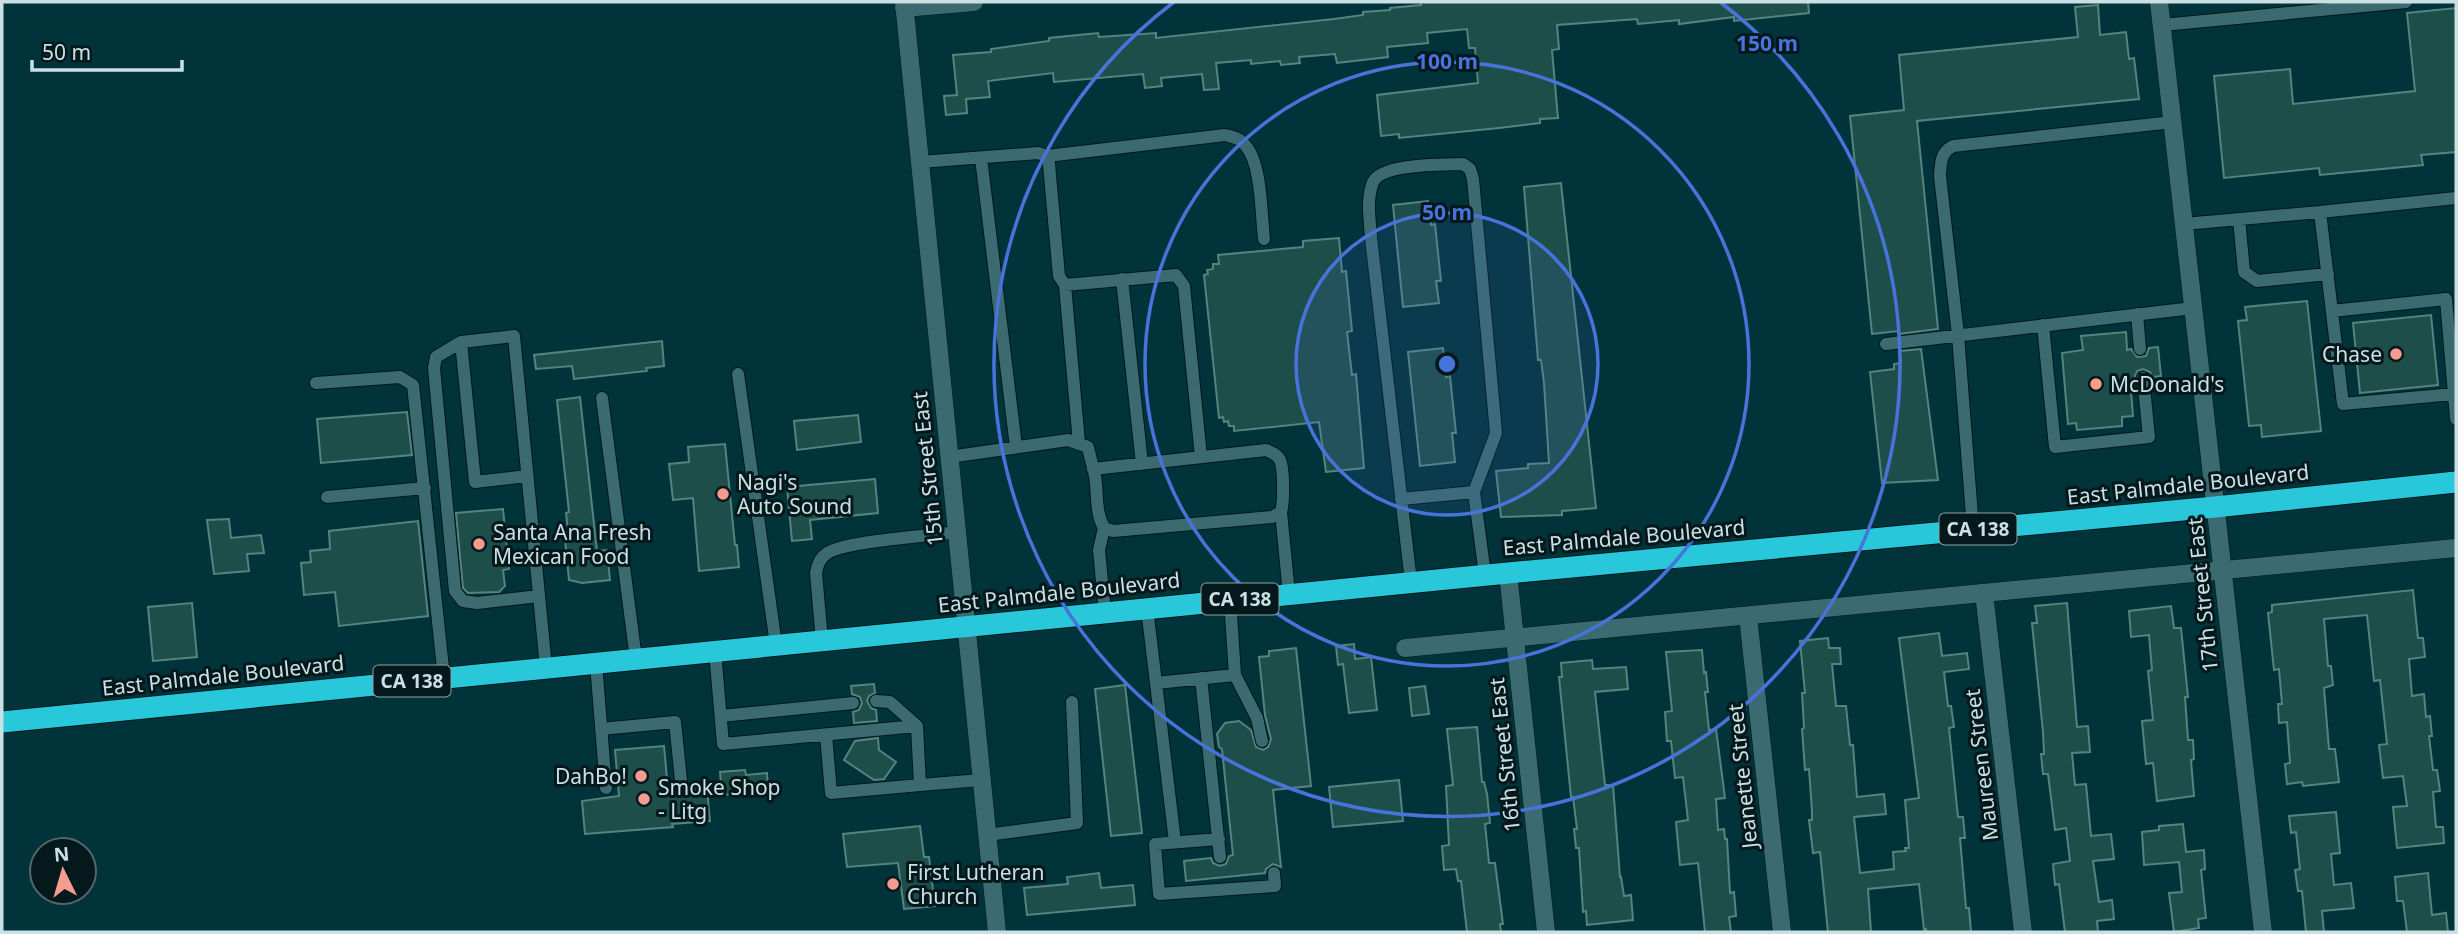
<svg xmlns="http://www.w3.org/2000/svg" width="2458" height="934" viewBox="0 0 2458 934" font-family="'Noto Sans',sans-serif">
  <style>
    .building { fill: #1e4e4a; stroke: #55847f; stroke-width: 2 }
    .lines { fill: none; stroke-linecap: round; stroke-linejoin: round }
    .lane-casing { stroke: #02191c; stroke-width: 14 }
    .street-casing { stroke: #02191c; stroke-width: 19 }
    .highway-casing { stroke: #02191c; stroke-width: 23 }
    .lane { stroke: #3c6a71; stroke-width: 12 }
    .street { stroke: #3c6a71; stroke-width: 18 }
    .highway { stroke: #29c7da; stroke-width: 21 }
    .ring { fill: none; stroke: #4873db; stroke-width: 3.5 }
    .poi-dot { fill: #f59c91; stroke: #05181b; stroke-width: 2.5 }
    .labels { text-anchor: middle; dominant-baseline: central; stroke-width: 6; stroke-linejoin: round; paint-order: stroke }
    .shield { fill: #05181b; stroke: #8ea5a8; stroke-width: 2 }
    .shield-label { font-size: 19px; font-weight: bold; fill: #c9e1e5 }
    .poi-label { font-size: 21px; fill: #c9e1e5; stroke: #05181b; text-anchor: start }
    .street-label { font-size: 21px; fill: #c9e1e5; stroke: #05181b }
    .centre { fill: #4873db; stroke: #05181b; stroke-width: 3.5 }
    .ring-label { font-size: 21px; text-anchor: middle; font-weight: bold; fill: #4873db; stroke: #05181b; stroke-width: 6; stroke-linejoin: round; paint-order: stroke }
  </style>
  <rect width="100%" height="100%" fill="#00333a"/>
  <path class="building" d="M1421,2H1808L1809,13L1734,21V17L1679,24V20L1638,24L1637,19L1557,25L1559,49L1552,50L1558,118L1540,119V123L1499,128L1399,138V134L1381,136L1377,95L1478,83L1475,48H1469L1467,29L1427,33L1428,43L1387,47L1388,57L1337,63L1335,54L1299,57L1300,63L1281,65L1280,61L1251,64V60L1216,63L1219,89L1204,90L1202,74L1161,78L1162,86L1145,88L1143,74L1054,82L1053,73L988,81L990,97L966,99L967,113L946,115L944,96L957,95L953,55L991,52V49L1049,41V38L1098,33L1099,37L1156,33V38L1334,19L1363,15V12L1390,10V8L1421,5Z
    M2098,5L2100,35L2126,32L2129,59L2134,58L2139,99L1917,121L1938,329L1898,334V331L1872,334L1850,116L1904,110L1899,55L2078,37L2075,7Z
    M2456,8V152L2421,155L2423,165L2320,175L2319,168L2224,178L2214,76L2290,69L2293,104L2415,91L2407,13Z
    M1561,183L1596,508L1562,511V515L1501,517L1496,471L1528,468V464L1549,463L1544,383L1541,360H1538L1524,187Z
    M1428,201L1431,225L1435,224L1441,281H1436L1439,303L1403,307L1393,205Z
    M1339,238L1342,272L1346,271L1352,331L1347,332L1352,375L1356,374L1364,468L1326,472L1319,422L1234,431V426H1229L1228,421L1224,422L1223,417L1219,418L1204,275L1208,274L1207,270L1213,269V264H1219L1218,255L1303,247V241Z
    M2307,301L2321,431L2262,437L2261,425L2249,426L2238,321L2247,320L2245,307Z
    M2431,315L2438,385L2360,393L2353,323Z
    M2126,332L2127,350L2131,349L2137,357L2146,356L2149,348L2158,347L2161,376L2152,377L2150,372L2143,369L2137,371L2134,379H2130L2133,416L2122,417V426L2077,430L2076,423L2068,424L2062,353L2083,350L2081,336Z
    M662,341L664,366L646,368L647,371L574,379L572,366L536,369L534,355Z
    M1443,348L1446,377L1450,376L1456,433H1452L1455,462L1420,466L1408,352Z
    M1921,349L1938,480L1882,483L1870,372L1894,369V364L1901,363L1900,351Z
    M580,397L597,551L607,550L610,580L582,583L569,580L565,539H569L566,513L569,512L557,400Z
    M407,412L412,455L321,463L317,419Z
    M858,415L861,442L797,450L794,421Z
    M725,444L735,545H737L739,567L699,571L693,498L673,500L669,464L689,462L688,447Z
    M875,479L878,513L810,520L812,539L792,541L787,487Z
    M503,509L509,569L503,570L505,586L499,592L468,593L463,588L456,513Z
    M229,519L231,538L261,535L264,553L247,554L249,571L214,574L207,520Z
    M418,521L428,616L339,626L335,592L304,595L301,563L311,562L310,551L330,549L329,531Z
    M2413,590L2418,638H2423L2425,657L2409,659L2412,696L2424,694L2426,717L2430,716L2432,736H2429L2433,770H2437L2440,791L2433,792L2436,827H2443L2444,843L2397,848L2393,807L2407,806L2403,776L2383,778L2379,745L2387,744L2380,680L2374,681L2367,615L2324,619L2328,666H2331L2333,685L2324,688L2329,749H2335L2339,782L2303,786L2302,782L2287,784L2285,764L2290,763L2287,722L2279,723L2278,704H2282L2279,669L2274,670L2268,613L2272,612V605Z
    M192,603L197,657L153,661L148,607Z
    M2067,603L2077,727L2088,726L2090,752L2072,753L2075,785L2086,784L2091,836L2111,834L2114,859L2093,861L2099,902L2112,900L2114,919L2097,921L2098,932H2065L2059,884L2055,885L2053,864L2070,861L2066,828L2055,830L2048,774H2043L2041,754H2044L2043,732L2032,623H2037L2035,606Z
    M2171,606L2174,628H2181L2188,697H2185L2188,740H2193L2194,759L2191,760L2194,796L2157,801L2153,763L2146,764L2142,721L2153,720L2148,671L2152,670L2149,635L2131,637L2129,611Z
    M1939,633L1942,656L1967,653L1969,669L1944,672L1948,706H1951L1954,727L1949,728L1958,817H1963L1965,838H1960L1966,908H1969L1971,932H1927L1926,929L1924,930L1919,884L1868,889L1871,932H1828L1820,852L1813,853L1809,820H1812V811L1809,769L1805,770L1802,729L1804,728L1802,693H1805L1800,641L1828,638L1829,648H1840L1841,664H1832L1836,706H1846L1850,745H1853L1857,797L1884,794L1886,814L1854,817L1860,873L1894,869L1893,852L1906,851L1905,848H1909L1905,800L1919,798L1899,638Z
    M1354,644L1355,659L1371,657L1377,710L1349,713L1343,664L1338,665L1336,646Z
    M1296,648L1311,786L1273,790L1281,867L1273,864L1266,869L1265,873L1186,881L1184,861L1211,858L1213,863L1220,866L1226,864L1229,856L1233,855L1222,749L1219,747L1217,734L1225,723L1239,721L1251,730L1256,747L1263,750L1268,747L1271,739L1265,715L1259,657L1269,656V651Z
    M1702,650L1704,673L1706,672L1708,692H1705L1709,730L1716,729L1725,798L1716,799L1718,830L1724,829L1725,839H1727L1730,893L1734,892L1736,916L1729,917L1731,932H1705L1698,863L1680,865L1676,822L1688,820L1683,777L1675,778L1671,741H1667L1665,712L1672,711L1666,652Z
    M1592,660L1593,669L1626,667L1628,689L1595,692L1605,785H1613L1620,877H1621L1624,896L1631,895L1633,920L1587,925L1586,911L1583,912L1579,848H1576L1574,829H1577L1573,797H1571L1559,677H1562L1561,663Z
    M874,684L875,693L869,696L867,701L871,708L876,710L877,721L854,723L853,712L859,710L862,703L860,697L852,694L851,686Z
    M1125,685L1142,833L1111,836L1095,689Z
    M1425,686L1429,714L1412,716L1409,688Z
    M1477,727L1482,782H1484L1487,794L1490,823L1485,824L1489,863H1495L1503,924H1500L1501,932H1467L1461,881H1458L1456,869L1444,870L1442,846L1449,845L1446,786L1453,785L1447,729Z
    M878,738L879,750L896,762L884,779L874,780L844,760L855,741Z
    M664,746L668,790L707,789L710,821L672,824L673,827L585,834L582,801L619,796L615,750Z
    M745,770L746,775L767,773L768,791L722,795L720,772Z
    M1399,780L1403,821L1333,827L1329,787Z
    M2336,812L2340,853L2331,854L2334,885L2351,883L2354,908L2322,911L2324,932H2306L2302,891H2298L2295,870L2300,869L2296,832L2291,833L2289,816Z
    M2183,824L2186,852L2204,850L2205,869L2201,870L2206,918L2198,919L2199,928L2174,932L2169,893L2182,892L2179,862L2144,865L2142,832L2159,830V826Z
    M920,826L924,857H929L935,906L904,909L898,863L847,867L843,834Z
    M1099,873L1101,888L1133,885L1135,905L1027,915L1024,888L1068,884L1067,877Z
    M2428,873L2432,915L2446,913L2448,932H2407L2403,901H2397L2395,877Z"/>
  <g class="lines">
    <g class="lane-casing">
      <path id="lane" d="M2162,25L2406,2
        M1047,156L1225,135C1233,137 1240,138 1245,145C1262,163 1261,215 1264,239
        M981,158L1016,447
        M920,162L1038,153L1047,156L1049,164L1059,276L1065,285L1176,275L1184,286L1201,457
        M2320,212L2456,198
        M2239,219L2244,272L2257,281L2328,274
        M2184,224L2320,212L2343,404L2454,394L2456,419
        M1122,279L1142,464
        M1065,285L1079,443
        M2332,311L2446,299L2454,394H2456
        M2137,314L2140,349
        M2043,325L2055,447L2149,437L2143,378
        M461,342L436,357L434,368L455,591L463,601L477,603L539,596
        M1886,344L2193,308
        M738,374L776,645
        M316,383L400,377L413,385L444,678
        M602,398L636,659
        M949,457L1068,440L1088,447C1090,457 1093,467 1095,476C1098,494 1095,512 1104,528L1113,531L1272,517L1281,512C1284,502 1284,469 1280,460C1277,454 1271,452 1266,450L1093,469
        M527,476L475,482L461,342L514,336L546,668
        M327,497L425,488
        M1401,499L1474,492
        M1281,512L1289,594
        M1104,528L1099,550L1105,613
        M1973,529L1958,335L1940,176C1941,163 1940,153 1953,146L2173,122
        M1411,582L1371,238C1370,220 1366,200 1373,182C1382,163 1444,165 1463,164L1470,169L1473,179L1496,433L1474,492L1485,575
        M1147,608L1175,842
        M822,641L816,573C817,567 820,558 826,554C842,541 931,536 956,532
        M715,651L723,744L917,726L920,785L981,780
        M596,663L606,788
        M1235,675L1257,718L1262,741
        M1201,678L1220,857
        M1156,683L1235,675L1230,600
        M876,701L890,702L917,726
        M721,716L853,703
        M601,729L675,722L681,780
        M826,735L831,793L920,785
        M987,835L1077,823L1072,702
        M1219,839L1155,844L1159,894L1275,886L1274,873"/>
    </g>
    <g class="street-casing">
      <path id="street" d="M904,2L997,932
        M2159,2L2263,932
        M904,8L974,2
        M1508,573L1546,932
        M1984,593L2023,932
        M1748,616L1782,932
        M1405,648L2456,548"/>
    </g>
    <g class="highway-casing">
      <path id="highway" d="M2,722L1508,573L2215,507L2456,482"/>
    </g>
    <use href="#lane" class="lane"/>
    <use href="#street" class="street"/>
    <use href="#highway" class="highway"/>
  </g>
  <circle cx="1447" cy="364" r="151" fill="#4873db" fill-opacity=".12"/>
  <g class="ring">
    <circle cx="1447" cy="364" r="151"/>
    <circle cx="1447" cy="364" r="302"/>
    <path d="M1720 2A453 453 0 1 1 1174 2"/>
  </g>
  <g class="poi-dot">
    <circle cx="2396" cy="354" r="7"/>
    <circle cx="2096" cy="384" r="7"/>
    <circle cx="723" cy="494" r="7"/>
    <circle cx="479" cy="544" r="7"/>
    <circle cx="641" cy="776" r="7"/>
    <circle cx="644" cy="799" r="7"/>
    <circle cx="893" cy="884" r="7"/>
  </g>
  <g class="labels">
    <g class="shield">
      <rect x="1939.5" y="513.5" width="77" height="31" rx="5"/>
      <rect x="1201.5" y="583.5" width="77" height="31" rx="5"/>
      <rect x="373.5" y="665.5" width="77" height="31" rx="5"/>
    </g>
    <g class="shield-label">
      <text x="1978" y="529">CA 138</text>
      <text x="1240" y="599">CA 138</text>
      <text x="412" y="681">CA 138</text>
    </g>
    <g class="poi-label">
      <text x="2382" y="354" text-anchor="end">Chase</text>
      <text x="2110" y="384">McDonald's</text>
      <text x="737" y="482">Nagi's<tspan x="737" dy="24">Auto Sound</tspan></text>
      <text x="493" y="532">Santa Ana Fresh<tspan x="493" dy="24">Mexican Food</tspan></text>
      <text x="627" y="776" text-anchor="end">DahBo!</text>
      <text x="658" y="787">Smoke Shop<tspan x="658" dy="24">- Litg</tspan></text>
      <text x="907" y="872">First Lutheran<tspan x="907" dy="24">Church</tspan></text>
    </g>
    <g class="street-label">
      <text transform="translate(927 469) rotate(-96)">15th Street East</text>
      <text transform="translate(2188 484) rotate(-6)">East Palmdale Boulevard</text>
      <text transform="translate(1624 537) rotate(-5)">East Palmdale Boulevard</text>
      <text transform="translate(1059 592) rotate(-6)">East Palmdale Boulevard</text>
      <text transform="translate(2202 595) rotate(-96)">17th Street East</text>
      <text transform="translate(223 675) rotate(-6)">East Palmdale Boulevard</text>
      <text transform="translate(1504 755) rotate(-96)">16th Street East</text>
      <text transform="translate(1981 765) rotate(-97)">Maureen Street</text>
      <text transform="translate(1742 776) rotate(-96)">Jeanette Street</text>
    </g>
  </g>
  <circle cx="1447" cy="364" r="10" class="centre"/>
  <g class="ring-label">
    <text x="1767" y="51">150 m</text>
    <text x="1447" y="69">100 m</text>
    <text x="1447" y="220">50 m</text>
  </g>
  <rect width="2458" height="934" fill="none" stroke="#c9e1e5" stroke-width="7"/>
  <g transform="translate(63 871) rotate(355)"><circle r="33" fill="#05181b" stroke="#53686c" stroke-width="2"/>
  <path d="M0-5L12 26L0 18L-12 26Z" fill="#f59c91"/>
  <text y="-10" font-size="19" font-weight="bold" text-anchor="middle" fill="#c9e1e5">N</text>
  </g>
  <path d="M32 60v10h150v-10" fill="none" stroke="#c9e1e5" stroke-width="3.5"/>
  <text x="42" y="60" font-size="21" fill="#c9e1e5" stroke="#05181b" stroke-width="5" paint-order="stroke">50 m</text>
</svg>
